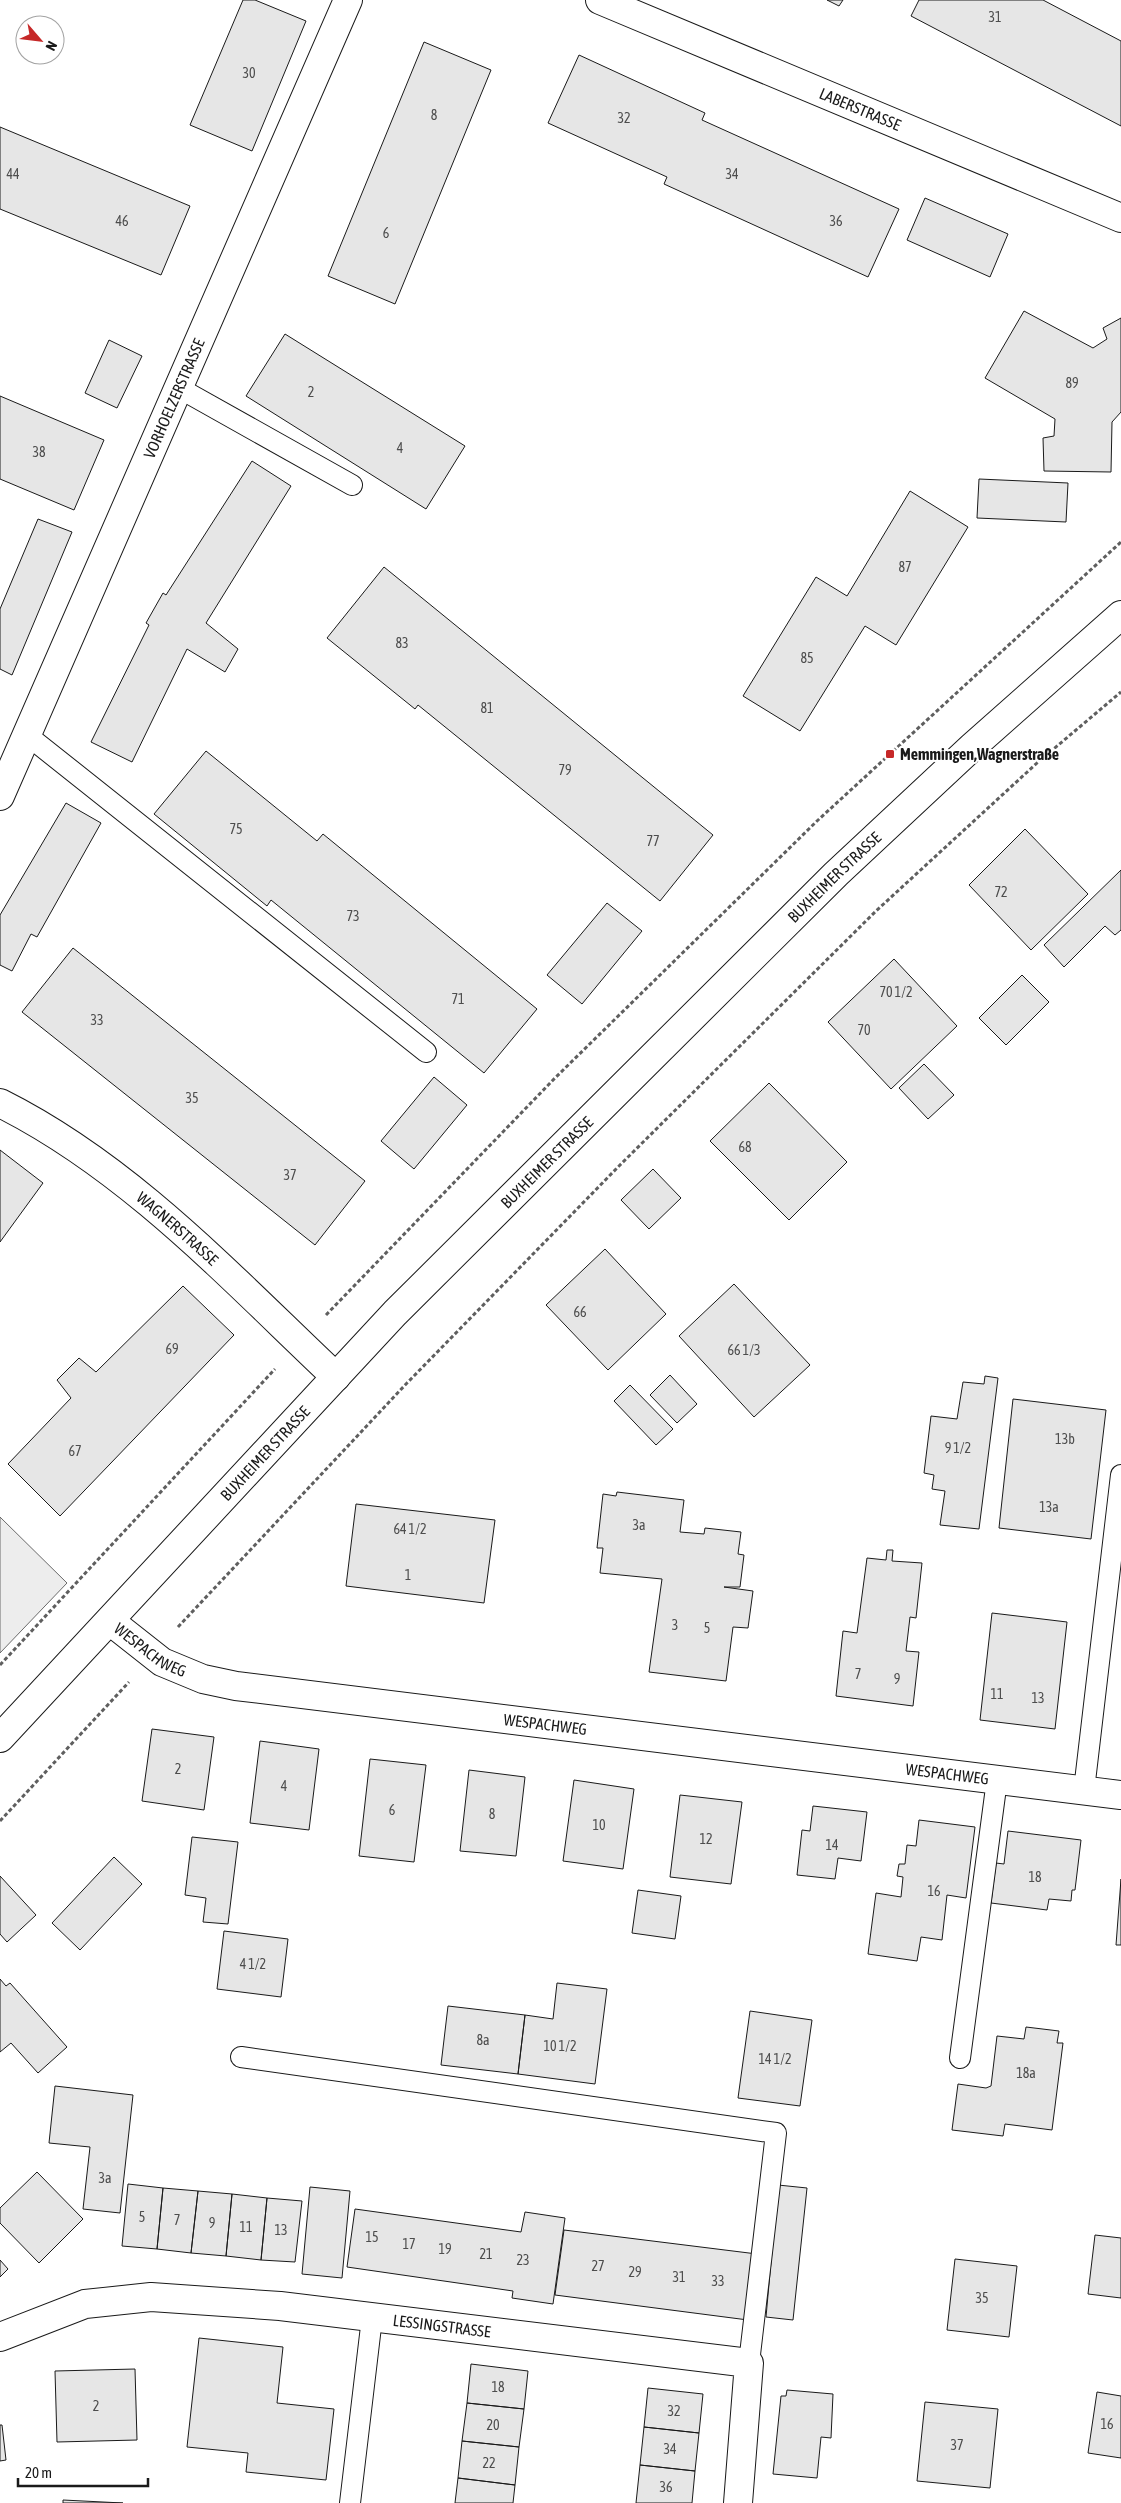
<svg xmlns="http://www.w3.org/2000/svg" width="1121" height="2503" viewBox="0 0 1121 2503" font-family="'Asap Condensed',sans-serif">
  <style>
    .parking { fill: #ededed; stroke: #6a6a6a }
    .building { fill: #e6e6e6; stroke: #1a1a1a }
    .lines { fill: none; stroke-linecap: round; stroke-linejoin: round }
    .service-casing { stroke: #1a1a1a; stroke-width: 22 }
    .minor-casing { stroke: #1a1a1a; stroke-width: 30 }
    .secondary-casing { stroke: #1a1a1a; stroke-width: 30 }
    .path { stroke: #5f5f5f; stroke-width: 3; stroke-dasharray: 4 2.5; stroke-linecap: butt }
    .service { stroke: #fff; stroke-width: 20 }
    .minor { stroke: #fff; stroke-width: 28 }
    .secondary { stroke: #fff; stroke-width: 28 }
    .poi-dot { fill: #c62828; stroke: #fff; stroke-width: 2 }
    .labels { text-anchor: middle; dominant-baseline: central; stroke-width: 4; stroke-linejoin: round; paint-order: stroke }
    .number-label { font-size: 14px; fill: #4d4d4d }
    .street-label { font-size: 16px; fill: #1a1a1a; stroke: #fff }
    .poi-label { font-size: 16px; font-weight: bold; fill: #1a1a1a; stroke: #fff; text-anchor: start }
  </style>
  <rect width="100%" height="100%" fill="#fff"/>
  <path class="parking" d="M0,1517L67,1583L0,1653Z"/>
  <path class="building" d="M243,0H255L306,21L252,151L190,125Z
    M827,0H843L839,6Z
    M919,0H1043L1121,41V126L911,16Z
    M424,42L491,70L395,304L328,276Z
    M579,55L705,113L702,120L899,209L868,277L664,184L667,177L548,123Z
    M0,127L190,206L161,275L0,209Z
    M925,198L1008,234L990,277L907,240Z
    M1024,311L1093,348L1107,339L1103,328L1121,318V412L1112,422L1111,472L1044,471L1043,438L1054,436L1055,419L985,378Z
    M285,334L465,446L426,509L246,396Z
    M109,340L142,356L117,408L85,393Z
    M0,396L104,440L74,510L0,479Z
    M252,461L291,486L206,623L238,649L225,672L187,649L132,762L91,742L149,625L146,623L163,593L166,595Z
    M979,479L1068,483L1066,522L977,518Z
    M910,491L968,527L896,645L865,626L800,731L743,696L816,577L847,596Z
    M38,519L72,532L12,675L0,669V609Z
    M384,567L713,835L660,901L418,705L415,709L327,638Z
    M206,751L317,841L323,834L537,1009L484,1073L271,900L267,906L154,814Z
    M66,803L101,823L37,937L31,934L12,971L0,965V915Z
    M1025,829L1088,894L1031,950L969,885Z
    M1121,870V930L1115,935L1105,926L1064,967L1044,945Z
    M607,903L642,931L582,1004L547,975Z
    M73,948L365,1181L315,1245L22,1012Z
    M894,959L957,1026L891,1089L828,1022Z
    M1022,975L1049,1002L1006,1045L979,1018Z
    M924,1064L954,1095L928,1119L899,1088Z
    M434,1077L467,1105L414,1169L381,1141Z
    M769,1083L847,1162L789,1220L710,1141Z
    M0,1150L43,1183L0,1242Z
    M653,1169L681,1198L649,1229L621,1200Z
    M605,1249L666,1314L608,1370L546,1305Z
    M734,1284L810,1365L754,1417L679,1336Z
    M183,1286L234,1335L60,1516L8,1464L71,1398L57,1380L79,1358L96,1372Z
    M670,1375L697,1404L677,1423L650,1395Z
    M985,1376L998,1378L979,1529L940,1525L945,1491L932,1489L934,1475L924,1473L931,1416L957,1419L963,1382L984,1384Z
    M630,1385L673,1429L656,1445L614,1401Z
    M1013,1399L1106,1410L1091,1539L999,1528Z
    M617,1492L684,1500L680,1532L704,1534L705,1528L741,1532L738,1554L744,1555L740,1587H724L753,1591L748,1628L733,1627L726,1681L649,1672L662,1579L600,1573L603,1548H597L603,1494L616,1496Z
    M356,1504L495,1520L484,1603L346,1586Z
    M887,1550H893L892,1561L922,1563L916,1618L910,1617L906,1651L919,1652L913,1706L836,1696L843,1631L857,1633L867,1558L886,1560Z
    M992,1613L1067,1622L1055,1729L980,1720Z
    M152,1729L214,1737L204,1810L142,1801Z
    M260,1741L319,1749L309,1830L250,1823Z
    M370,1759L426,1765L414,1862L359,1856Z
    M469,1770L525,1777L516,1856L460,1851Z
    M574,1780L634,1789L623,1869L563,1861Z
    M680,1795L742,1802L731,1884L670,1877Z
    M813,1806L867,1812L861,1861L838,1858L835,1879L797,1875L802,1830L810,1831Z
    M919,1820L975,1827L966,1898L947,1895L942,1940L921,1937L917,1961L868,1954L876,1893L901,1897L903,1877L897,1876L899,1864H905L907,1845L916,1846Z
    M1008,1831L1081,1840L1075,1890H1072L1071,1901L1049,1899L1047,1910L991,1903L996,1863L1004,1864Z
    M192,1837L238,1842L228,1924L203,1922L206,1898L185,1895Z
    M114,1857L142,1884L80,1950L52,1923Z
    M0,1876L36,1915L7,1942L0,1934Z
    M1121,1879V1945H1116Z
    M638,1890L681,1896L675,1939L632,1933Z
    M224,1931L288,1939L281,1997L217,1989Z
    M0,1979L6,1986L10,1983L67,2047L38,2073L11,2043L0,2052Z
    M557,1983L607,1989L595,2084L518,2074L525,2015L553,2019Z
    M448,2006L525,2015L518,2074L441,2065Z
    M750,2011L812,2020L800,2106L738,2098Z
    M1026,2027L1059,2031L1057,2043H1063L1052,2130L1005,2124L1003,2136L952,2130L958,2084L986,2088L991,2086L997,2036L1024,2039Z
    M55,2086L133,2095L120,2213L83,2209L90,2147L49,2143Z
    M37,2172L83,2219L39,2263L0,2223V2208Z
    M128,2184L163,2188L157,2249L122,2246Z
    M778,2185L807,2188L793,2320L766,2317Z
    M310,2187L350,2191L342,2278L302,2274Z
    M163,2188L198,2191L191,2253L157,2249Z
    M198,2191L232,2194L226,2256L191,2253Z
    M232,2194L267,2198L261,2260L226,2256Z
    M267,2198L302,2201L295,2262L261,2260Z
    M355,2209L521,2232L525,2212L565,2218L553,2304L512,2298L513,2291L347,2267Z
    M564,2230L757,2254L748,2320L555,2295Z
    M1095,2235L1121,2238V2298L1088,2294Z
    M955,2259L1017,2266L1009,2337L947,2330Z
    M0,2260L8,2269L0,2277Z
    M199,2338L283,2347L277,2403L334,2409L326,2480L246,2472L248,2453L187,2447Z
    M471,2364L528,2371L524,2409L467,2403Z
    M135,2369L137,2440L57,2442L55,2371Z
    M648,2388L703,2394L699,2433L644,2427Z
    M787,2390L833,2394L831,2438L821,2437L817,2478L773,2474L781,2396H786Z
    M1097,2392L1121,2396V2458L1088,2453Z
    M925,2402L998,2409L990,2488L917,2481Z
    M467,2403L524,2409L519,2447L462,2441Z
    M0,2425H2L6,2460L0,2461Z
    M644,2427L699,2433L695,2471L640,2465Z
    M462,2441L519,2447L515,2485L458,2478Z
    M640,2465L695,2471L692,2503H636Z
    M458,2478L515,2485L513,2503H455Z
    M63,2500L123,2503H63Z"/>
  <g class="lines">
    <g class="service-casing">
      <path id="service" d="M179,388L352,485
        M27,735L426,1052
        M1084,1790L1121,1475
        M241,2057L776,2133L749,2363
        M960,2058L997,1780
        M350,2503L372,2318"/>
    </g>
    <g class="minor-casing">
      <g id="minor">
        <path id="s1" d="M600,0L1121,218"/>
        <path id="s2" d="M0,796L348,0"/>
        <path id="s3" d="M0,1103C130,1168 231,1278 336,1377"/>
        <path id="s4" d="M110,1621L162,1662L203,1679L236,1686L1121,1795"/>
        <path id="s5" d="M0,2337L85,2304L151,2297L280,2306L749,2363L738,2503"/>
      </g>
    </g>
    <g class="secondary-casing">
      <g id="secondary">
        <path id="s6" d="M0,1738L395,1313L836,874L972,747L1121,615"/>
      </g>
    </g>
    <path class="path" d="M326,1315L555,1078L817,821L1121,542
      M178,1627L407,1383L620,1165L876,911L1037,763L1121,692
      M0,1665L275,1369
      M0,1821L129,1682"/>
    <use href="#service" class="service"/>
    <use href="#minor" class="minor"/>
    <use href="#secondary" class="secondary"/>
  </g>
  <rect class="poi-dot" x="885" y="749" width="10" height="10" rx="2.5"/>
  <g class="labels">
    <g class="number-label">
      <text x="995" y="17">31</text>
      <text x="249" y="73">30</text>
      <text x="434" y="115">8</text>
      <text x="624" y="118">32</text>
      <text x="13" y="174">44</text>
      <text x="732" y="174">34</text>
      <text x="122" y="221">46</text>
      <text x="836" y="221">36</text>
      <text x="386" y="233">6</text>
      <text x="1072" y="383">89</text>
      <text x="311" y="392">2</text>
      <text x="400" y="448">4</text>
      <text x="39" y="452">38</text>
      <text x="905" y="567">87</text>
      <text x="402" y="643">83</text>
      <text x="807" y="658">85</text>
      <text x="487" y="708">81</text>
      <text x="565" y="770">79</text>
      <text x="236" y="829">75</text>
      <text x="653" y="841">77</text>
      <text x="1001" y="892">72</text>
      <text x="353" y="916">73</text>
      <text x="896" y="992">70 1/2</text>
      <text x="458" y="999">71</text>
      <text x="97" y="1020">33</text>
      <text x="864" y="1030">70</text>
      <text x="192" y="1098">35</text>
      <text x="745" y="1147">68</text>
      <text x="290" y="1175">37</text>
      <text x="580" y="1312">66</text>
      <text x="172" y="1349">69</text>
      <text x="744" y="1350">66 1/3</text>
      <text x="1065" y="1439">13b</text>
      <text x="958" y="1448">9 1/2</text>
      <text x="75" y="1451">67</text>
      <text x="1049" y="1507">13a</text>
      <text x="639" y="1525">3a</text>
      <text x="410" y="1529">64 1/2</text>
      <text x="408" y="1575">1</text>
      <text x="675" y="1625">3</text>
      <text x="707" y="1628">5</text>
      <text x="858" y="1674">7</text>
      <text x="897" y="1679">9</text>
      <text x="997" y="1694">11</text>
      <text x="1038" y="1698">13</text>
      <text x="178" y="1769">2</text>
      <text x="284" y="1786">4</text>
      <text x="392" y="1810">6</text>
      <text x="492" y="1814">8</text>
      <text x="599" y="1825">10</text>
      <text x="706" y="1839">12</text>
      <text x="832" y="1845">14</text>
      <text x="1035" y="1877">18</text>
      <text x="934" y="1891">16</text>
      <text x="253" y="1964">4 1/2</text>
      <text x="483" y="2040">8a</text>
      <text x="560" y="2046">10 1/2</text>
      <text x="775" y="2059">14 1/2</text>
      <text x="1026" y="2073">18a</text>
      <text x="105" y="2178">3a</text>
      <text x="142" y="2217">5</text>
      <text x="177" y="2220">7</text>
      <text x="212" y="2223">9</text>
      <text x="246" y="2227">11</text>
      <text x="281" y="2230">13</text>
      <text x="372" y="2237">15</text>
      <text x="409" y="2244">17</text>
      <text x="445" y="2249">19</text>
      <text x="486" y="2254">21</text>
      <text x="523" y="2260">23</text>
      <text x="598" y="2266">27</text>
      <text x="635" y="2272">29</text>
      <text x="679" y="2277">31</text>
      <text x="718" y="2281">33</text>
      <text x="982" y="2298">35</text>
      <text x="498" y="2387">18</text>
      <text x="96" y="2406">2</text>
      <text x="674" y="2411">32</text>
      <text x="1107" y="2424">16</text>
      <text x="493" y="2425">20</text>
      <text x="957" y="2445">37</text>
      <text x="670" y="2449">34</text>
      <text x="489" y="2463">22</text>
      <text x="666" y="2487">36</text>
    </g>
    <g class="street-label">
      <text stroke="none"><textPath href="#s1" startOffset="282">LABERSTRASSE</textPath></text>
      <text stroke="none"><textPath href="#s2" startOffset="434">VORHOELZERSTRASSE</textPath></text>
      <text stroke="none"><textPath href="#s6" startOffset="1199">BUXHEIMER STRASSE</textPath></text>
      <text stroke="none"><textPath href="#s6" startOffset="794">BUXHEIMER STRASSE</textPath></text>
      <text stroke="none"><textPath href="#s3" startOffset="218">WAGNERSTRASSE</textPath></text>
      <text stroke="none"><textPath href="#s6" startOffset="389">BUXHEIMER STRASSE</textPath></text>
      <text stroke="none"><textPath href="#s4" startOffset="50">WESPACHWEG</textPath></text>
      <text stroke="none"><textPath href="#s4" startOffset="456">WESPACHWEG</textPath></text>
      <text stroke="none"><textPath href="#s4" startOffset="861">WESPACHWEG</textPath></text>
      <text stroke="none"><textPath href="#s5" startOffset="450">LESSINGSTRASSE</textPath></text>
    </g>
    <g class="poi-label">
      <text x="900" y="754">Memmingen,Wagnerstraße</text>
    </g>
  </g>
  <g transform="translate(40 40) rotate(118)"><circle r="24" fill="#ffffff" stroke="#a3a3a3"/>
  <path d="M0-4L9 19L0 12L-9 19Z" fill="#c62828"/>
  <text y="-8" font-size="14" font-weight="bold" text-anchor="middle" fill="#1a1a1a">N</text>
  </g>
  <path d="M18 2478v8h130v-8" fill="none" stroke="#1a1a1a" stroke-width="2.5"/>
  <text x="25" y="2478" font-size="15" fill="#1a1a1a" stroke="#ffffff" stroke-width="4" paint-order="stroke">20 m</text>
</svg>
